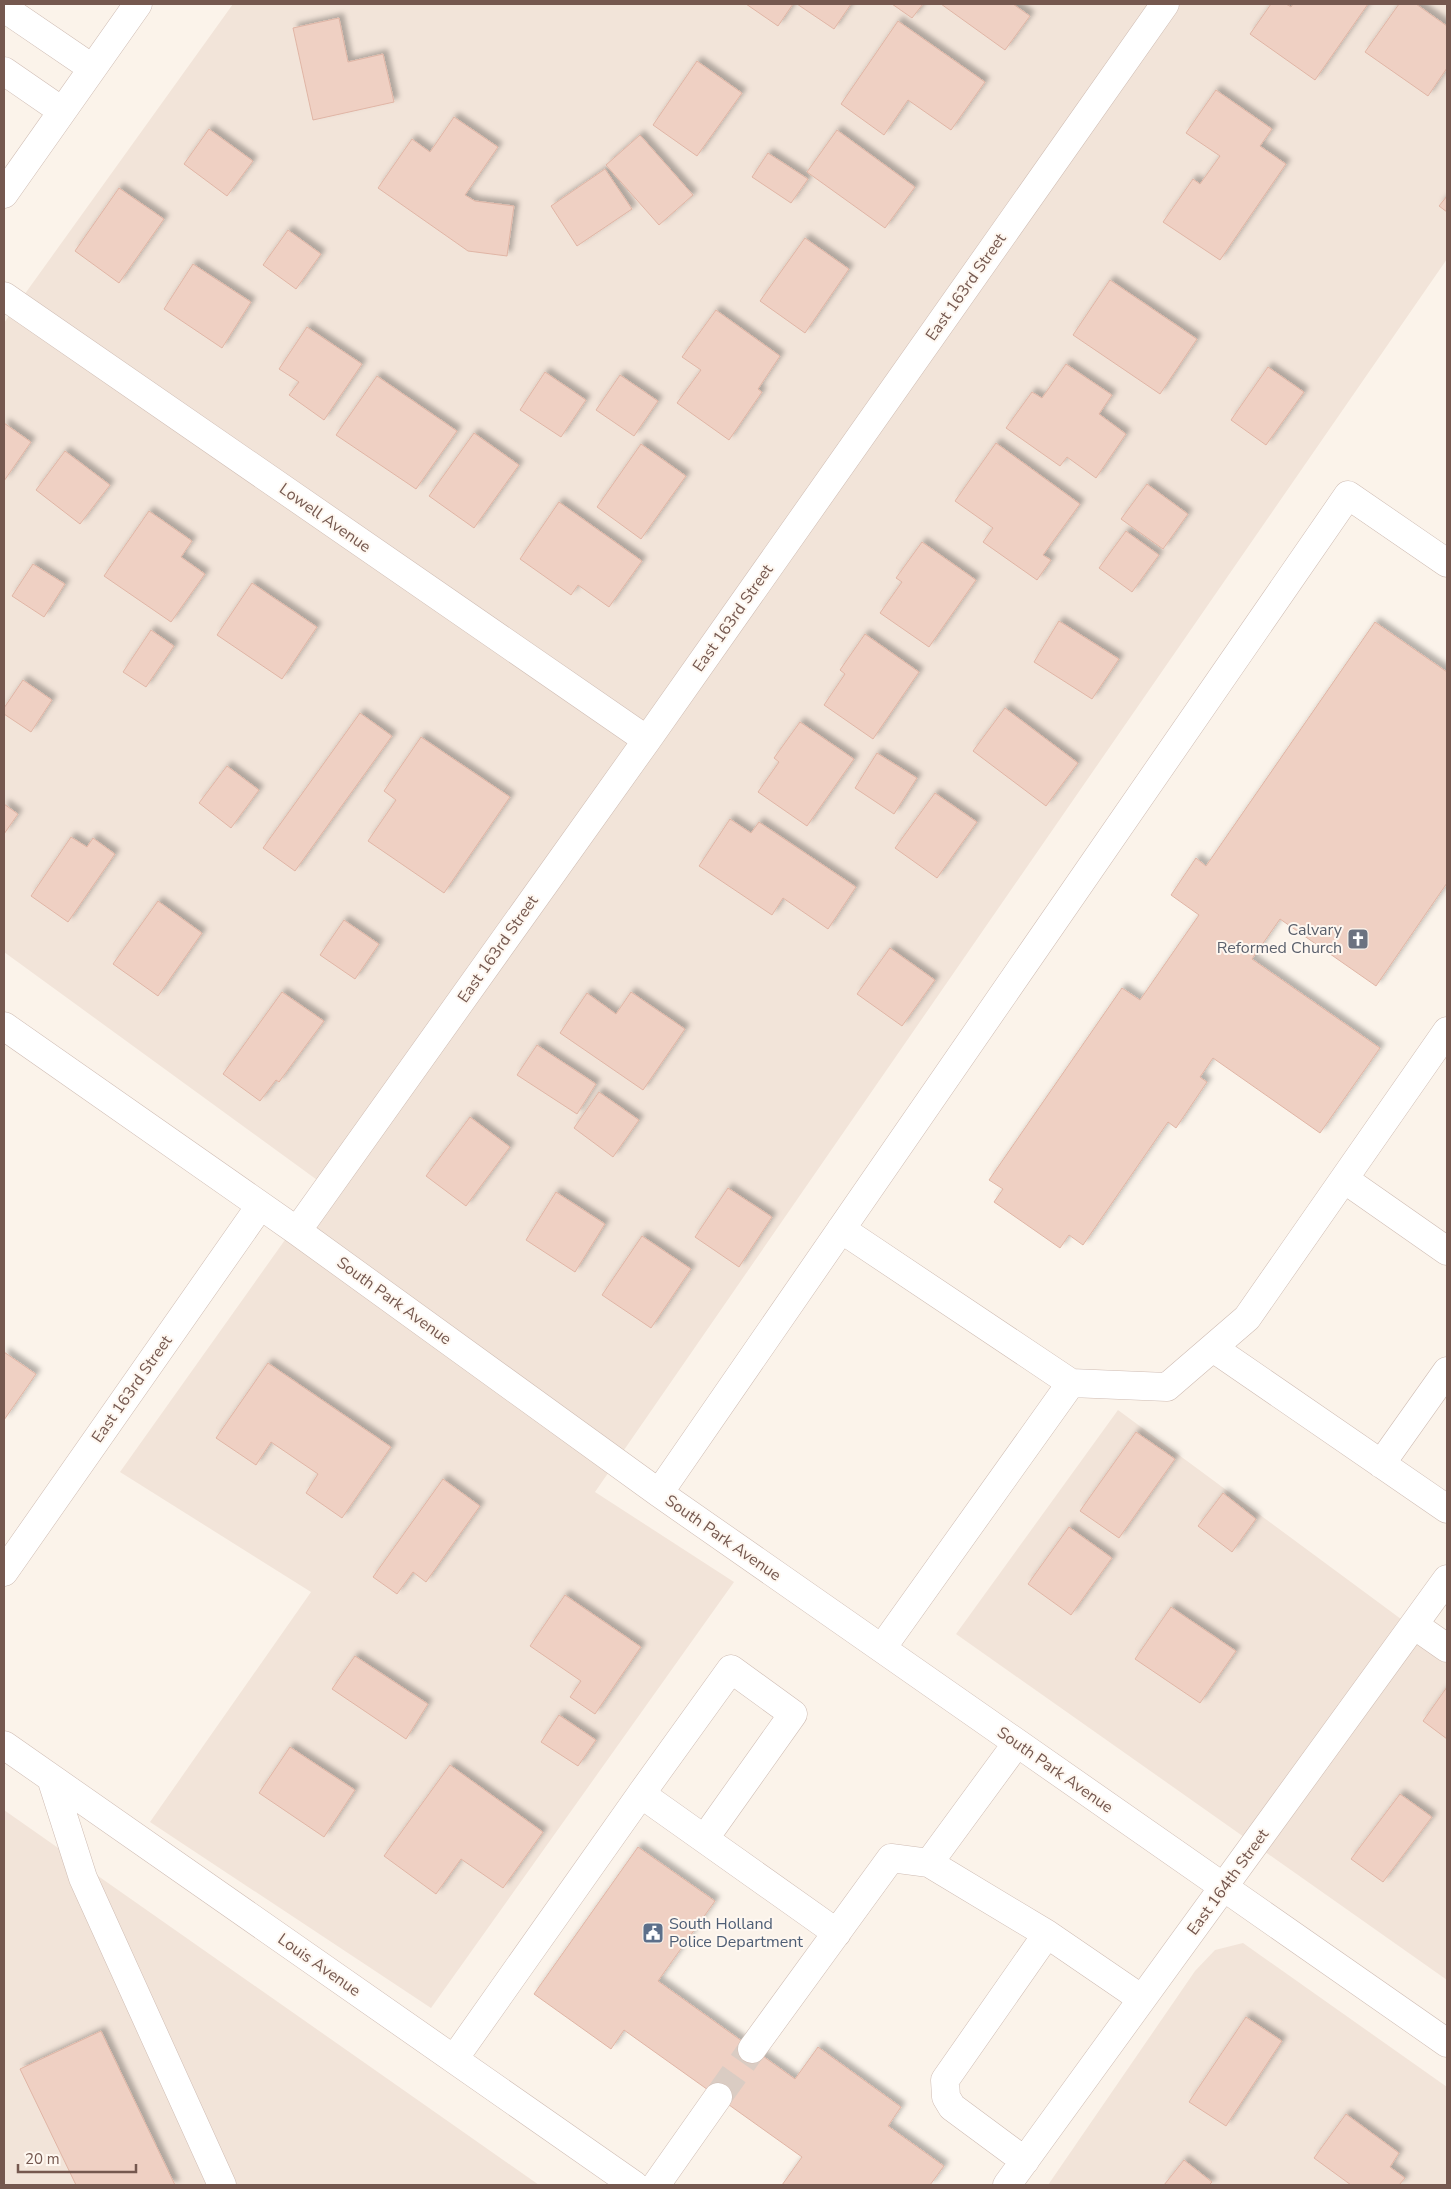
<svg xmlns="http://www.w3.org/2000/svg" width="1451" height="2189" viewBox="0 0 1451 2189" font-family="'Nunito Sans',sans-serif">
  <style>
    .residential { fill: #f2e4d9 }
    .building { fill: #efd0c3; stroke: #e0b5a5; filter: url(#shadow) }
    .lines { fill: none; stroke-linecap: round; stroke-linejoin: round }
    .minor-tunnel { stroke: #daccc3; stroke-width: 28; stroke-dasharray: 28 14; stroke-linecap: butt }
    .minor-casing { stroke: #cfbcb3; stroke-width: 29 }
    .minor { stroke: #fff; stroke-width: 28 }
    .labels { text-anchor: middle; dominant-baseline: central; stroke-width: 4; stroke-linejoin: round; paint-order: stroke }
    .street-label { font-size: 16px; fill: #75584f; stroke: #fef7f0 }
    .worship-label { font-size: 16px; fill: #5b616d; stroke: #fef7f0; text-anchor: end }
    .service-label { font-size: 16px; fill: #4e5e75; stroke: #fef7f0; text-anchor: start }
  </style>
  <defs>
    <filter id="shadow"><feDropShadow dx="4.5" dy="-4.5" stdDeviation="2.5" flood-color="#0004"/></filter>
  </defs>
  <rect width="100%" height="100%" fill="#fbf3ea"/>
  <path class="residential" d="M233,4H1447V259L595,1492L734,1582L431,2008L150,1822L311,1592L120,1472L324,1185L4,952V323Z
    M1118,1410L1447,1653V1980L956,1634Z
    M4,1810L539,2185H4Z
    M1243,1943L1447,2087V2185H1048L1195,1971L1215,1950Z"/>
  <path class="building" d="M746,4H793L778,26Z
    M797,4H851L834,29Z
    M892,4H923L912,18Z
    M941,4H1013L1030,16L1005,50Z
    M1271,4H1286L1291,7L1293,4H1368L1315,80L1250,34Z
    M1399,4H1416L1447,26V68L1428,96L1365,52Z
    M339,18L348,62L383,54L394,102L313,120L293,28Z
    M898,21L985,82L951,130L908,100L884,135L841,104Z
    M697,61L742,93L697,156L653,125Z
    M1216,90L1272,129L1260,146L1286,164L1220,260L1163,222L1193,179L1200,184L1220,156L1186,133Z
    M454,117L498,147L465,195L475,201L514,206L507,256L468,251L378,188L412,139L430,152Z
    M209,129L253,161L227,196L184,164Z
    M837,130L915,187L885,228L807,172Z
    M640,135L693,195L659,225L606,165Z
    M768,153L808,179L791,203L752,177Z
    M605,169L632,209L577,246L551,206Z
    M119,188L164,219L119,283L75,251Z
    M1447,196V212L1439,206Z
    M288,230L321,254L296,289L263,265Z
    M805,238L849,269L805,333L760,301Z
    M193,264L251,302L222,348L164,309Z
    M1110,280L1197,339L1160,394L1073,335Z
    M716,310L780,356L758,389L762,392L729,440L677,403L701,370L682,357Z
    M307,327L362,364L324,420L289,395L299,382L279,369Z
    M1066,364L1112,395L1099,414L1126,434L1096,478L1067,457L1060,466L1006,428L1032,392L1042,398Z
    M1268,367L1304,392L1266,445L1231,420Z
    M545,372L586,400L561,437L520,410Z
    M620,375L658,401L634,436L596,410Z
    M377,376L457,431L416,489L336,435Z
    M4,423L31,442L4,481Z
    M474,433L519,465L474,528L429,496Z
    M996,443L1080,504L1043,555L1051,560L1037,580L983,542L993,528L955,501Z
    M641,444L686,476L641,539L597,507Z
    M65,451L110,485L80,524L36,490Z
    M1147,484L1188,514L1163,549L1121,519Z
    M559,502L642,561L609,607L578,585L571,595L520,559Z
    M149,511L192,541L181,557L205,574L171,622L104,576Z
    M1126,531L1159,555L1132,592L1099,568Z
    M922,542L976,580L929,647L880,613L902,582L896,578Z
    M33,564L65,584L44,617L12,596Z
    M252,583L317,627L282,679L217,635Z
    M1059,621L1119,659L1092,699L1034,662Z
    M1375,622L1447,672V883L1376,986L1280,919L1252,959L1380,1048L1320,1133L1213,1058L1200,1077L1207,1082L1176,1128L1168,1122L1083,1245L1069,1235L1060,1248L994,1202L1003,1189L989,1180L1122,988L1140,1000L1199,915L1171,895L1196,858L1206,866Z
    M151,630L174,646L146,687L123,672Z
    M865,634L919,672L873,739L824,705L845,674L840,670Z
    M23,680L52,700L31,732L4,714V708Z
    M1005,708L1078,763L1046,806L973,751Z
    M360,713L392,736L295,871L263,848Z
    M800,722L854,759L807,826L758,792L779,762L774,758Z
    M421,737L510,797L444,893L368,841L396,800L384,791Z
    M877,753L917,778L894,814L855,788Z
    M227,766L259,790L231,828L199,803Z
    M935,793L977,822L937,878L895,848Z
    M4,804L18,814L4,834Z
    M730,819L751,833L759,822L856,887L828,929L783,898L772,915L699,866Z
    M71,837L87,847L93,838L115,854L68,922L31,896Z
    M158,901L202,933L158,996L113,964Z
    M344,920L379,944L355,979L320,955Z
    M890,948L935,980L902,1026L857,994Z
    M282,992L324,1021L279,1082L276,1080L260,1101L223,1074Z
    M631,992L685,1029L643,1090L560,1033L587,993L616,1014Z
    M537,1045L596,1084L577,1114L517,1075Z
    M599,1092L639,1120L613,1157L574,1128Z
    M470,1117L510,1147L466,1206L426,1176Z
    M728,1188L772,1217L739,1267L695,1237Z
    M556,1192L605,1224L575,1272L526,1240Z
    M642,1236L691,1269L651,1328L602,1295Z
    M4,1352L36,1374L4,1420Z
    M268,1363L391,1447L342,1518L306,1493L318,1474L271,1442L256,1465L216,1438Z
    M1136,1432L1175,1459L1119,1538L1080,1511Z
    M443,1479L480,1506L426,1582L413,1572L397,1594L373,1577Z
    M1223,1493L1256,1519L1232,1552L1198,1526Z
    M1069,1527L1112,1558L1071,1615L1028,1584Z
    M565,1595L641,1647L595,1714L570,1697L581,1681L530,1646Z
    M1171,1607L1236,1651L1200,1703L1135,1659Z
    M355,1656L428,1704L406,1739L332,1689Z
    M1447,1687V1739L1423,1721Z
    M559,1715L596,1740L578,1766L541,1742Z
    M290,1747L355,1790L324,1837L259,1793Z
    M450,1765L543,1832L503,1888L461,1859L436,1894L384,1856Z
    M1400,1794L1432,1817L1383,1882L1351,1859Z
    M638,1847L715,1901L658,1981L795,2079L818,2047L901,2107L888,2126L944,2166L930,2185H782L802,2157L624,2030L611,2049L534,1994Z
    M1246,2017L1282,2041L1226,2126L1189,2102Z
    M101,2031L175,2185H76L20,2069Z
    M1346,2114L1399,2153L1390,2167L1405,2178L1399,2185H1351L1314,2158Z
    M1184,2160L1212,2182L1209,2185H1164Z"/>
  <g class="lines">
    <path class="minor-tunnel" d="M718,2097L752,2049"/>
    <g class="minor-casing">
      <path id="minor" d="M4,8L92,68
        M4,71L62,111
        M4,194L138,4
        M4,296L647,740
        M4,1026L297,1231L659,1493L1447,2043
        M1344,1179L1447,1251
        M841,1229L1071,1383
        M297,1231L647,740L1165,4
        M1213,1348L1447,1509
        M1381,1464L1447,1371
        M659,1493L1348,495L1447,563
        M4,1572L260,1206
        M1414,1625L1447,1648
        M882,1648L1071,1383L1167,1387L1247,1318L1447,1031
        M1017,1743L929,1863L1047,1934L1142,1999
        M4,1745L634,2185
        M51,1778L83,1878L222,2185
        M705,1838L793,1714L731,1669L641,1794L837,1933
        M752,2049L891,1858L929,1863
        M454,2059L641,1794
        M1025,2161L952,2107L946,2097L945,2080L1047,1934
        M656,2185L718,2097
        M1007,2185L1447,1579"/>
    </g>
    <use href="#minor" class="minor"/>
  </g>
  <defs>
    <g id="church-square" transform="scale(1.125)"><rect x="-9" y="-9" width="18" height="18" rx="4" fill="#6b7280" stroke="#fef7f0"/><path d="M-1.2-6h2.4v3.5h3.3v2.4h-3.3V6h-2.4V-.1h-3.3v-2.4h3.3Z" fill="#fff"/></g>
    <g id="civic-square" transform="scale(1.125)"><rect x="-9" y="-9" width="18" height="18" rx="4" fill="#5c6f8a" stroke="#fef7f0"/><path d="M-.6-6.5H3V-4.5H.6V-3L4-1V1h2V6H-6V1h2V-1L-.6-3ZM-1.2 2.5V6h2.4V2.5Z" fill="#fff"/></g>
  </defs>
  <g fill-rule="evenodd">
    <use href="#church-square" x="1358" y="939"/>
    <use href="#civic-square" x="653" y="1933"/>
  </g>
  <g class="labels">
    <g class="street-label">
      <text transform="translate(966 287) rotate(-55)">East 163rd Street</text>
      <text transform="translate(325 518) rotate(35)">Lowell Avenue</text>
      <text transform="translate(733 618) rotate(-55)">East 163rd Street</text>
      <text transform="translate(498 949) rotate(-55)">East 163rd Street</text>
      <text transform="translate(394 1301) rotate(36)">South Park Avenue</text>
      <text transform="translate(132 1389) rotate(-55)">East 163rd Street</text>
      <text transform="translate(723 1538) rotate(35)">South Park Avenue</text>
      <text transform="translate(1055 1770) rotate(35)">South Park Avenue</text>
      <text transform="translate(1228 1882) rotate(-54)">East 164th Street</text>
      <text transform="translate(319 1965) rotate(35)">Louis Avenue</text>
    </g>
    <g class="worship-label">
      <text x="1342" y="930">Calvary<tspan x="1342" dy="18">Reformed Church</tspan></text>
    </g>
    <g class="service-label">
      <text x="669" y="1924">South Holland<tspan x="669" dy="18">Police Department</tspan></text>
    </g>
  </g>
  <rect width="1451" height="2189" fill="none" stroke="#75584f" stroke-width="10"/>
  <path d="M18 2164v8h118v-8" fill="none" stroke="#75584f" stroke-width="2.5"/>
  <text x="25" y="2164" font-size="15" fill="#75584f" stroke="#fef7f0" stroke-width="4" paint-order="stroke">20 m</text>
</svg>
